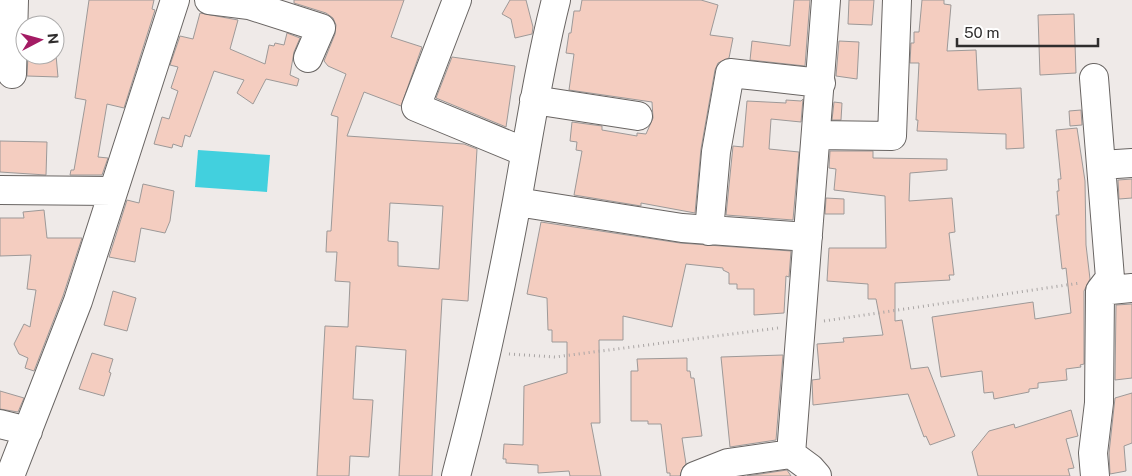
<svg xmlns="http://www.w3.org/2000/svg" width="1132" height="476" viewBox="0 0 1132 476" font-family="'Public Sans',sans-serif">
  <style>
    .water { fill: #42d0de }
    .building { fill: #f4cdc0; stroke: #9d9998; fill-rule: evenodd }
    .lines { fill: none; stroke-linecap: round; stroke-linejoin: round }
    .minor-casing { stroke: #696563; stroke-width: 30 }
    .path { stroke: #a9a5a4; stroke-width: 3; stroke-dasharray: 1 4; stroke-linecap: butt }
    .minor { stroke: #fff; stroke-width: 28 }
  </style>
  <rect width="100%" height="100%" fill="#efeae8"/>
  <path class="water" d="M198,150L270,155L267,192L195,187Z"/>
  <path class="building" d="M89,0H154L152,9L155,10L124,108L107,104L98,157L108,158L102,175H70L71,170H74L86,100L75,98Z
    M294,0H404L391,37L422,47L401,106L364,92L347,136L464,144L477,149L468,301L442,299L432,476H399L406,350L356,346L353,399L373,400L369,457L350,456L349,476H317L325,326L348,327L350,282L335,281L337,252H326L327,231H331L338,117L331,115L346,74L328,66L324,61L335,34L336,25L333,18L326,13L294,3ZM390,203L443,206L439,269L398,266V242L388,241Z
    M510,0H526L533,27L532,34L515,38L511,19L502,14Z
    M582,0H701L718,5L710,35L733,38L729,58L718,63L715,70L701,149L695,213L641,203V206L574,195L582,151L576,150L577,142L570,141L572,122L602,126V130L637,136V133L646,134L653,118L652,102L569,90L574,54L566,53L569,33H571L574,11H580Z
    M794,0H810L805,66L750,60L752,41L790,46Z
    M849,0H874L872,25L848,24Z
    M922,0H944V4L951,5L947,51L976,50L978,90L1021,88L1024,148L1006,149V134L917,131L918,120H916L919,63H910L911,43H914V32H919Z
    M200,13L238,20L230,49L265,64L269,45L274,46L275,43L284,45L287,33L300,38L294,52L290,75L299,79L297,86L266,79L253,104L237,93L244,80L214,71L190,137L185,135L182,147L173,144L172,148L154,144L162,117L169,119L178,91L171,88L178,67L170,65L180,36L193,39Z
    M1074,14L1076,73L1040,75L1038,15Z
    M839,41L859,42L857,79L836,76Z
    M28,55H56L58,77L27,76Z
    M452,57L515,66L506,127L436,98Z
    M803,99L801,122L771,119L769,149L799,152L793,220L726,215L733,146L743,147L747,101L786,103V100L801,101Z
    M834,102L842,103L841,120H832Z
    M1081,110L1082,125L1070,126L1069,111Z
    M1077,128L1085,181L1086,245L1090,279L1084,291V364L1080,365L1081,367L1066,369L1067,380L1038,383V388L1029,389V392L994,399L993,392L984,393L982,371L941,377L932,317L1033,302L1035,319L1071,313L1066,268L1062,269L1056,215H1059L1057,191H1059L1058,179H1061L1056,130Z
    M0,141L47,142L46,175L0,172Z
    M830,151H873V158L947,159V170L910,173L909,201L952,198L955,232L949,233L954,275H949L950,280L895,283V321L902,320L911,369L928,367L955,436L930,445L926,436L924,437L908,394L813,405L812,380L820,379L817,344L844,342L843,338L883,335L876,299H868V284L827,281L829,248H886L885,196L834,190L836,169L829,168Z
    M1132,179V198L1119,199L1118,180Z
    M143,184L174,191L170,221L165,233L141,228L135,262L109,257L127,200L139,203Z
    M826,198L844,199V214H825Z
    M44,210L47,238H82L63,296L34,371L25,368L28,358L19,354L14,344L24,324L30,327L36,290L27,289L31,255L0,256V218H24L23,212Z
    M541,222L680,243L791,251L789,277L786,276L784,313L754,315V289H737V284H729V273L723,270V268L686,264L672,327L623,316V340H599L600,423H591L601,476H570L569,471L538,473V465L506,463V459H503L504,444L523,445L524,386L567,373V342H552V330H548L547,298L527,294Z
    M113,291L136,298L127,331L104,325Z
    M1132,304V378L1115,380L1116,305Z
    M92,353L113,359L109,372L111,373L104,396L79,389Z
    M783,355L776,440L730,447L721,357Z
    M687,358V371H690L691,378H694L702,436L682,438L686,464L683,467L680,476H670V473H667L661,424H648V421H631V371H638L637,359Z
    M0,391L24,398L18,412L0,409Z
    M1132,393V443L1124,446L1126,471L1110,474L1109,453L1115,398Z
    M1071,410L1078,436L1066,439L1074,468L1068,469L1070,476H978L972,452L989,431L1014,424L1015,428Z
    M787,470L791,476H747Z"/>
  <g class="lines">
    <g class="minor-casing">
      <path id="minor" d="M209,0L249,5L321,28L308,58
        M457,0L416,107L525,152
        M12,74L14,0
        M1094,78L1110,278L1100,291L1099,403L1093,453L1095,476
        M534,100L638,116
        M817,135L892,136L897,0
        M1101,165L1132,163
        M0,190L112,191
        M517,202L682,228L808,237
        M709,231L716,152L730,73L821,83
        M1100,291L1132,288
        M0,424L28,431
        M791,454L826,0
        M10,476L78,301L175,0
        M456,476C480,386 500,293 517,201C529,134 539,67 556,0
        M695,476L728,463L791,454L810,468L817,476"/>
    </g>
    <path class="path" d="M824,321L1080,283
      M509,354L555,357L778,328"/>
    <use href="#minor" class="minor"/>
  </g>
  <g transform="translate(40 40) rotate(84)"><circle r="24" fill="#ffffff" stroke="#acabab"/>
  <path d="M0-4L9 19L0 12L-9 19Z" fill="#a41b64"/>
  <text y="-8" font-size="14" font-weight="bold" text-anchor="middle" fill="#2f2d2d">N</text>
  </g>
  <path d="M957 38v8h141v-8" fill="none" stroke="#2f2d2d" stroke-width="2.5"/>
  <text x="964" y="38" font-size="15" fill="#2f2d2d" stroke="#ffffff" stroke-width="4" paint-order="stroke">50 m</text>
</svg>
